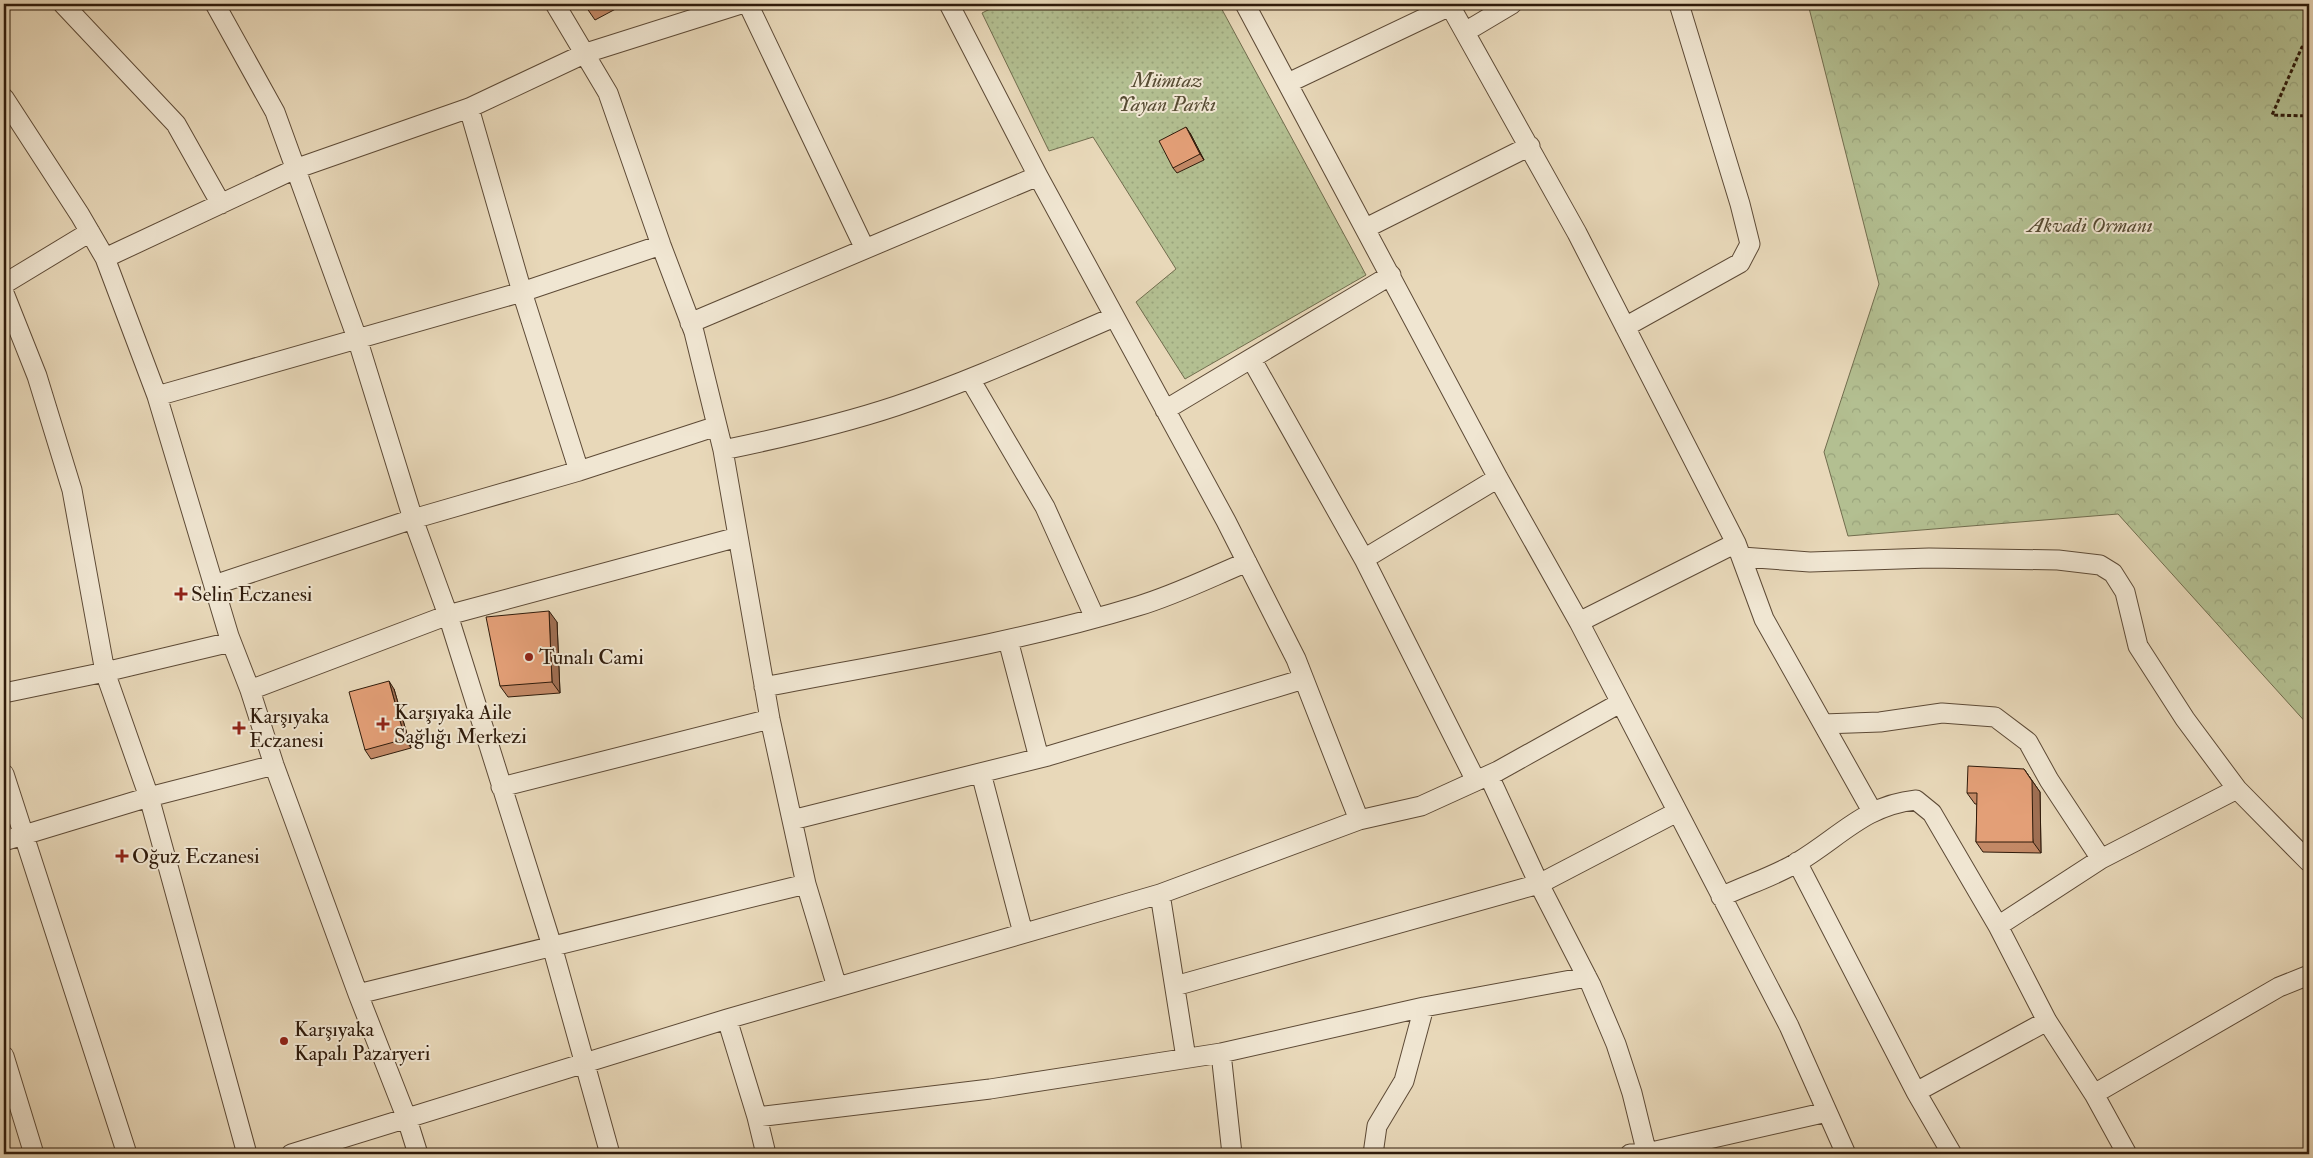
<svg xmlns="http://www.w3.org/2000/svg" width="2313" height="1158" viewBox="0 0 2313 1158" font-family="'IM FELL Double Pica',serif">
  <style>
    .grass { fill: url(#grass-dots); stroke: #716d4e }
    .forest { fill: url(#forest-crowns); stroke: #716d4e }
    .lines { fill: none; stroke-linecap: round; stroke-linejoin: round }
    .street-casing { stroke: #5d4a36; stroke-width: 21 }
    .path { stroke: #2f1b0b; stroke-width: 3; stroke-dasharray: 4 2.5; stroke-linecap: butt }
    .street { stroke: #f0e6d2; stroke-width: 19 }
    .wall { fill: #c38966; stroke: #2f1b0b }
    .shaded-wall { fill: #9f6f53; stroke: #2f1b0b }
    .building { fill: #e39f77; stroke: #2f1b0b }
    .poi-dot { fill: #8f2418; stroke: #f0e6d2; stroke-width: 2 }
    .labels { text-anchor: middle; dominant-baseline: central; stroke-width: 4; stroke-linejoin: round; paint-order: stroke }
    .park-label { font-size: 21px; font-style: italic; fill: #574c33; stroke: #f0e6d2 }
    .poi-label { font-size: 21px; fill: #2f1b0b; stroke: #f0e6d2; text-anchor: start }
  </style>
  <defs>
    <pattern id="grass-dots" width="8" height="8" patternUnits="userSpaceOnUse" patternTransform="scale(1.25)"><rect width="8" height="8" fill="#b3bf91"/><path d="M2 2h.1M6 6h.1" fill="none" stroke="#9aa47c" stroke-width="1.8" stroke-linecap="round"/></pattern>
    <pattern id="forest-crowns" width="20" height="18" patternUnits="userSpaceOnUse" patternTransform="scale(1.25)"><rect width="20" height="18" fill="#b3bf91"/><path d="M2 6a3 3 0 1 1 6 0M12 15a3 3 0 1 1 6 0" fill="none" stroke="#9aa47c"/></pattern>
  </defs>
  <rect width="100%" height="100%" fill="#e8d8b9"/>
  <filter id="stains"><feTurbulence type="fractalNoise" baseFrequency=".004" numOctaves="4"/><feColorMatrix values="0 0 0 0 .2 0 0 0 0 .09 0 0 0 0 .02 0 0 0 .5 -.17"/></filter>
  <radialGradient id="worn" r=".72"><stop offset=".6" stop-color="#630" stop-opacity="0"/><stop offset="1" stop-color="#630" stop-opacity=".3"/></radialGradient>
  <path class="grass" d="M1000,4H1219L1366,275L1185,379L1136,302L1176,269L1093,137L1049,151L982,13Z"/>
  <path class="forest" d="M1808,4H2309V726L2118,514L1848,536L1824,452L1879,284Z"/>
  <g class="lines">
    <g class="street-casing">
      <path id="street" d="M63,4L176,124L221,204
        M215,4L275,112L357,338L413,519L448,615L552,946L610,1154
        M555,4L608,93L661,245L694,332L723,450L770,719L792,820L806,884L837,987
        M748,4L865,249
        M949,4L1038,176L1226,521L1296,659L1359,820
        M1245,4L1498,478L1579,622L1789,1026L1846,1154
        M1449,4L1577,233L1736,543L1764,619L1872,811
        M1465,32L1512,4
        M1288,83L1450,6
        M4,98L80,215L105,258L157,396L229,636L250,690L274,765L358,994L407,1119L418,1154
        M469,108L522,292L579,471
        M1366,228L1530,146
        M105,258L295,169L469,108L586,53L741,4
        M4,284L90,232
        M4,293L37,376L72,490L105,672L149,797L247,1154
        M690,323L1038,176
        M1625,327L1740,263L1750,244L1740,204L1679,4
        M1252,360L1364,559L1476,781
        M970,379L1045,507L1095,618
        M157,396L522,292L661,245
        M1165,410L1391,275
        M723,450C781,438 839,425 896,406C971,381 1042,348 1114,317
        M1742,557L1810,562L1929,558L2058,560L2100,565L2113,573L2125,592L2138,646L2185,719L2237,789L2309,862
        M1364,559L1498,478
        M214,585L413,519L579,471L717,426
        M1579,622L1736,543
        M1008,640L1039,758
        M764,687C889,663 1016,643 1138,606C1175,595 1211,577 1247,562
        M250,690L448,615L738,537
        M4,693L105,672L231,642
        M1823,724L1880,722L1942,713L1995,717L2028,742L2049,780L2101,859
        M981,773L1023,933
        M4,774L127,1154
        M1489,776L1539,884L1591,985L1616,1044L1632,1093L1647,1154
        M501,787L770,719
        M792,820L1048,756L1304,679
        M4,841L149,797L274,765
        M1797,862L1916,1092L1952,1154
        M1160,894L1186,1058
        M1721,897C1746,885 1775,876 1798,862C1840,837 1865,805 1916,800L1932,813L1998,926L2047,1021L2094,1094L2127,1154
        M1998,926L2101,859L2237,789
        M1175,986L1539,884L1677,812
        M358,994L806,884
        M727,1019L757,1117L766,1154
        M1221,1053L1232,1154
        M4,1056L34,1154
        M1916,1092L2047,1021
        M2094,1094L2279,987L2309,975
        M757,1117L990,1089L1221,1053L1424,1007L1587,977
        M291,1154L727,1019L1160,894L1359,820L1421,806L1498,771L1620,703
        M1373,1154L1377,1126L1404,1081L1424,1007
        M1630,1154L1647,1153L1827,1112"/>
    </g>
    <path class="path" d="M2309,51L2302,47L2272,115L2309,116"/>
    <use href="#street" class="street"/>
  </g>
  <path class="wall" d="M584,4H625L595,20Z
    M1190,133L1204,160L1177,173L1173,168Z
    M557,622L560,693L508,697L500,686Z
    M394,689L411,748L371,759L365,750Z
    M2024,769L2040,792L2041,853L1983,852L1976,842L1977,804H1975L1967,793Z"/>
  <path class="shaded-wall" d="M1186,127L1190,133L1204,160L1200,154Z
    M549,611L557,622L560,693L552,682Z
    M389,681L394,689L411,748L405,739Z
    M2024,769L2040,792L2041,853L2033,842Z"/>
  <path class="building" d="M584,4H598L587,9Z
    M1186,127L1200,154L1173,168L1159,141Z
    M549,611L552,682L500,686L486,617Z
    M389,681L405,739L365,750L349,692Z
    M1968,766L2024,769L2032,781L2033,842H1976L1977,793H1967Z"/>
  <g class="poi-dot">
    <path d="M178.5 586.5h5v5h5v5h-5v5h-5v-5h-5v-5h5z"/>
    <circle cx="529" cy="657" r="5"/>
    <path d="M380.5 716.5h5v5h5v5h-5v5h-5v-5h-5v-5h5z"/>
    <path d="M236.5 720.5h5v5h5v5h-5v5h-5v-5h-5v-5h5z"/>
    <path d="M119.5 848.5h5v5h5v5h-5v5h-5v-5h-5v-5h5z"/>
    <circle cx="284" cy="1041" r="5"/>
  </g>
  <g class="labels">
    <g class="park-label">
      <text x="1167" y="80">Mümtaz<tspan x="1167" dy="24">Yayan Parkı</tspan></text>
      <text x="2090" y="225">Akvadi Ormanı</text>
    </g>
    <g class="poi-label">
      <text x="191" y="594">Selin Eczanesi</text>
      <text x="539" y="657">Tunalı Cami</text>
      <text x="394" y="712">Karşıyaka Aile<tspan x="394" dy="24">Sağlığı Merkezi</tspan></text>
      <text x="249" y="716">Karşıyaka<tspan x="249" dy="24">Eczanesi</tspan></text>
      <text x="132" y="856">Oğuz Eczanesi</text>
      <text x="294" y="1029">Karşıyaka<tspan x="294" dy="24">Kapalı Pazaryeri</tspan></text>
    </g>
  </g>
  <rect width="2313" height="1158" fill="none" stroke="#e8d8b9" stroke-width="20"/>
  <rect x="5" y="5" width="2303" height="1148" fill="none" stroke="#2f1b0b" stroke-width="2.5"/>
  <rect x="10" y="10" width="2293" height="1138" fill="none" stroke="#2f1b0b"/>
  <rect width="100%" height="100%" filter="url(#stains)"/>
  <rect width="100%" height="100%" fill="url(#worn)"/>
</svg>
